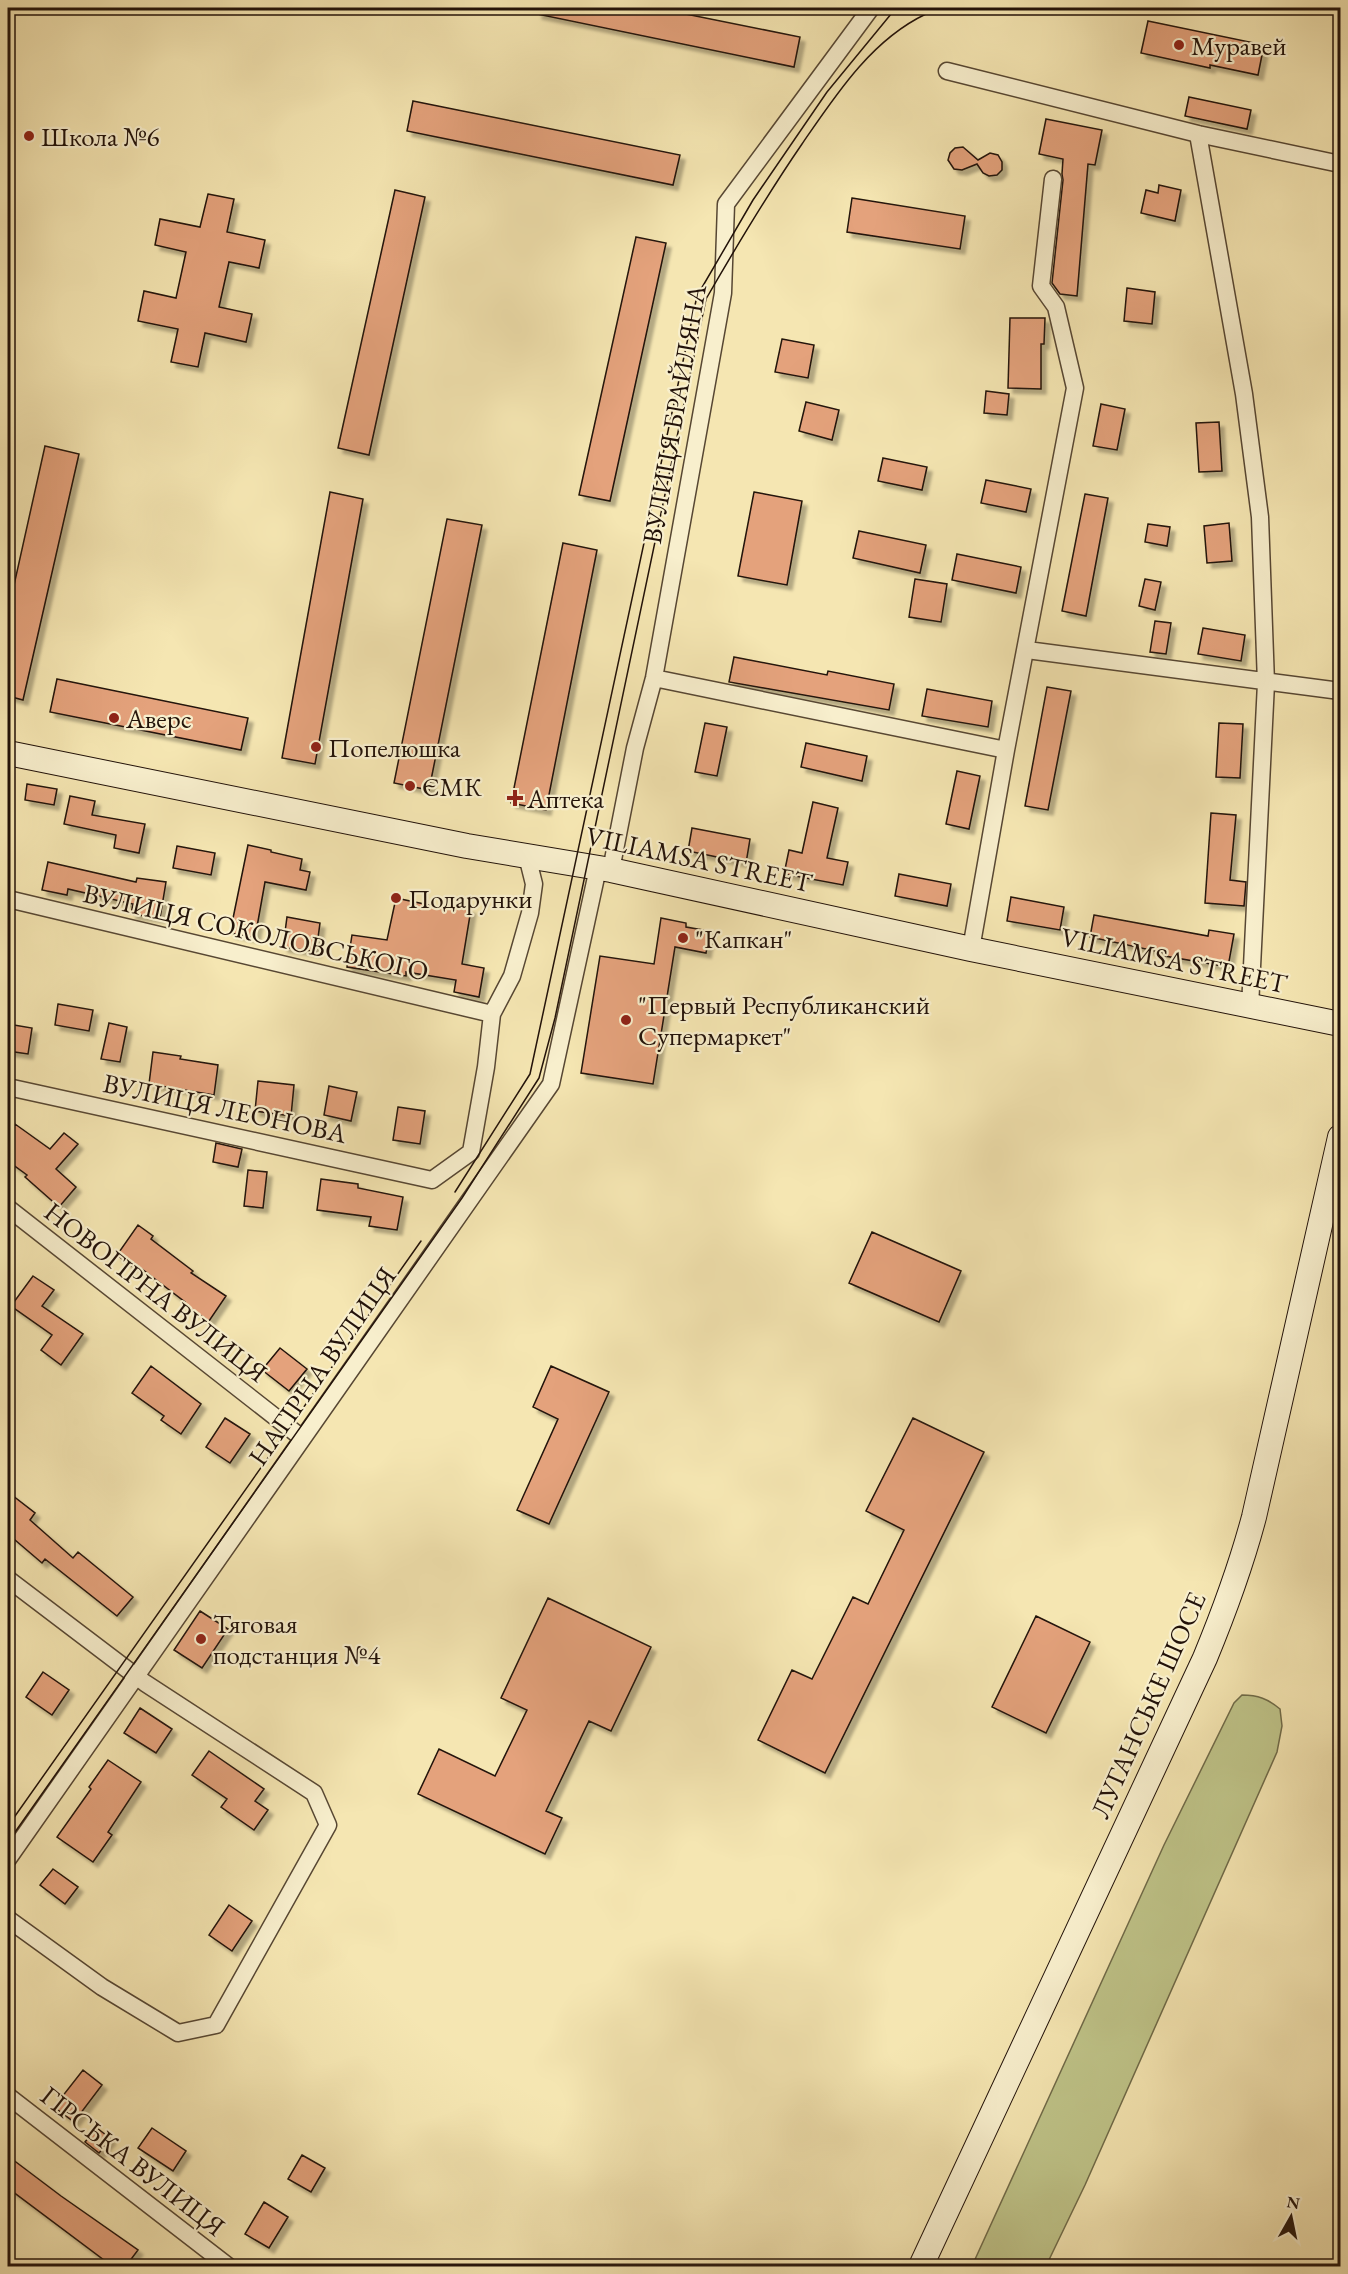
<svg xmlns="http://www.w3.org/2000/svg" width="1348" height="2274" viewBox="0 0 1348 2274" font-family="'EB Garamond',serif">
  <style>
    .green { fill: #bfc489; stroke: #706b49; stroke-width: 1.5 }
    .building { fill: #e4a27c; stroke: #221209; stroke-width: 1.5; filter: url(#shadow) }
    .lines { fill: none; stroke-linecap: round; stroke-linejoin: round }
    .street-casing { stroke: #574733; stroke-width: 19 }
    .secondary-casing { stroke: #221209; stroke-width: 26 }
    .street { stroke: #f8efcd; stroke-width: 16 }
    .secondary { stroke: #f8efcd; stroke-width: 24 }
    .tram { stroke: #221209; stroke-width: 1.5 }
    .poi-dot { fill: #8f2418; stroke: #f8efcd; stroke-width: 2 }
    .labels { text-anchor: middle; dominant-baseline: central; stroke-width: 4.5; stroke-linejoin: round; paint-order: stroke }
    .poi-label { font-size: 27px; fill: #221209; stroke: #f8efcd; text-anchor: start }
    .street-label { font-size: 27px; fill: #221209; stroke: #f8efcd }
  </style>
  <defs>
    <filter id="shadow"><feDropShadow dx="5" dy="5" stdDeviation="1.5" flood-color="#0004"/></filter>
  </defs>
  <rect width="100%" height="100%" fill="#f5e6b2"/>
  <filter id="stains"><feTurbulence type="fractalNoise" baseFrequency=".00333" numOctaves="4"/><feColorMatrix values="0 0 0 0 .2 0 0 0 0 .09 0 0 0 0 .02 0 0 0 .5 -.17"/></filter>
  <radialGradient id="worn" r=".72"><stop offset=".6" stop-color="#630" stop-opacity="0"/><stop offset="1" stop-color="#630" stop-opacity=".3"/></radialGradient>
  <path class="green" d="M1242,1695C1258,1695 1268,1699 1280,1709L1282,1726L1277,1752L1085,2185L1046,2266H972L1164,1845L1234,1703Z"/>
  <path class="building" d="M538,8H656L800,37L794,67L537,14Z
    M1148,21L1264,45L1258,75L1210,65V68L1141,53Z
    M1189,97L1251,110L1247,129L1185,116Z
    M413,101L680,155L673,185L407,131Z
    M1046,119L1102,130L1095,165L1088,164L1077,296L1060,294L1052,283L1063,180L1062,174L1063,159L1039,154Z
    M963,147L978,160L990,153L998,155L1002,162V170L997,175L989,176L983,173L977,164L962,170L954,169L948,160L950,153L955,148Z
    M1159,185L1181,190L1175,221L1141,213L1146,190L1158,193Z
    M395,190L425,197L369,455L338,448Z
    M208,194L234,199L227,232L265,240L259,268L229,262L219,307L252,314L246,342L205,333L198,367L171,362L178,329L138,321L144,291L176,298L186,252L155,245L160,219L200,227Z
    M852,198L965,216L960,249L847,232Z
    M636,237L666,243L610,501L579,495Z
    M1127,288L1155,292L1152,324L1124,321Z
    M1010,318H1045L1044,344H1041V389L1008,388Z
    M782,339L814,345L808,378L775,372Z
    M986,391L1009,394L1007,415L984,413Z
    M806,402L839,410L832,440L799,431Z
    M1101,404L1125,409L1117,450L1093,446Z
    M1219,422L1222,471L1199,472L1196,423Z
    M45,446L79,454L23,700L8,696V612Z
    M883,458L927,467L922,490L878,481Z
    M986,480L1031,489L1026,512L981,503Z
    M330,492L363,499L315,764L282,758Z
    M754,492L802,501L787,585L738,576Z
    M1085,494L1108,498L1086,616L1062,611Z
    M447,519L482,525L429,790L394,783Z
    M1229,523L1232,561L1207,563L1204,526Z
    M1148,524L1170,527L1167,546L1145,542Z
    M859,531L926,545L920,573L853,558Z
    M563,543L597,550L546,810L511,803Z
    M957,554L1021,567L1016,593L952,580Z
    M915,579L947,584L941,622L909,617Z
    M1145,579L1161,582L1155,610L1139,606Z
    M1155,621L1171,623L1166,654L1150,652Z
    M1203,628L1245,635L1241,661L1198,654Z
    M734,657L827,675L828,671L894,684L889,710L729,682Z
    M57,679L248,718L241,750L50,712Z
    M1047,687L1071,691L1048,810L1025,806Z
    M927,689L992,701L988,727L922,716Z
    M705,723L727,727L717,776L695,772Z
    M1219,723L1243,724L1240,778L1216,777Z
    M806,743L867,756L862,781L801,767Z
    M957,771L980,776L969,829L946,824Z
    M27,784L57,789L54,805L25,800Z
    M70,796L95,801L92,815L145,824L139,853L114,848L116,835L64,824Z
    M813,802L838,808L827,858L848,862L843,885L784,874L789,850L802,853Z
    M1211,813L1236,815L1230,880L1246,882L1244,906L1205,903Z
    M692,828L750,839L746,863L688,851Z
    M248,845L271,850V852L302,859L300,870L310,872L306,890L265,882L255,938L230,933Z
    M177,846L215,853L211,875L173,868Z
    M48,862L136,882L137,878L166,882L160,918L131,914L133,904L68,889L67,895L42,890Z
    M899,874L951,884L947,906L895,896Z
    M1011,897L1064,907L1060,930L1007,921Z
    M396,898L448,909L449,905L471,909L462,964L484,968L479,997L454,992L456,980L406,972V976L347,967L352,935L387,940Z
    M1094,915L1208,936L1209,930L1234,934L1228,967L1165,956V953L1090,937Z
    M287,917L320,923L316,952L283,947Z
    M661,918L686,923V927L710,931L706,953L675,947L653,1084L581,1073L600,956L654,964Z
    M58,1004L93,1010L89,1031L55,1025Z
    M109,1023L127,1027L120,1062L101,1059Z
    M8,1024L32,1028L28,1054L8,1051Z
    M153,1052L181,1056L180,1059L218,1065L214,1095L149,1084Z
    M258,1081L294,1085L291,1116L255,1111Z
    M329,1086L357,1092L351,1121L324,1115Z
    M398,1107L425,1111L420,1144L393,1140Z
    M15,1124L50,1149L64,1133L78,1144L56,1169L76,1187L59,1207L25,1177L27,1175L8,1161V1134Z
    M216,1143L242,1149L238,1167L213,1162Z
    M248,1170L267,1172L263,1208L244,1206Z
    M321,1179L358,1184V1188L403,1197L397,1230L369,1226L371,1217L317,1210Z
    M138,1225L153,1236L151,1239L193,1271L191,1273L226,1296L209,1321L184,1304L185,1302L134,1263L132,1266L117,1255Z
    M872,1232L961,1271L939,1322L849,1283Z
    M33,1276L54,1290L42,1306L83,1334L61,1365L41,1350L52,1335L11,1306Z
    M280,1348L307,1369L289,1391L262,1370Z
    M151,1366L201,1404L181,1434L161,1420L164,1416L132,1393Z
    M551,1366L609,1392L549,1524L517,1510L558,1419L533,1407Z
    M225,1418L250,1434L230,1463L206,1447Z
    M913,1418L984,1452L825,1773L758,1740L792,1670L812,1679L853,1597L868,1604L904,1530L866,1511Z
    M8,1492L35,1513L30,1520L73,1558L78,1552L133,1597L117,1616L45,1559L42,1563L8,1534Z
    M548,1598L651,1647L611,1731L589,1721L546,1811L562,1818L545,1854L418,1794L439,1749L495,1776L527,1710L501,1698Z
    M200,1611L228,1629L202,1668L174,1650Z
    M1036,1616L1090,1642L1046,1733L992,1707Z
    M43,1672L69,1690L52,1715L26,1697Z
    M140,1708L172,1729L156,1753L124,1733Z
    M209,1751L264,1789L255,1801L268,1810L254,1830L221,1807L227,1799L192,1775Z
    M108,1760L141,1782L108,1832L112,1835L93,1862L57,1837L91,1789L89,1787Z
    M53,1869L78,1887L65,1904L40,1885Z
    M229,1905L252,1921L232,1951L209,1935Z
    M83,2070L102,2085L74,2122L54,2107Z
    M97,2128L111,2139L99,2153L85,2142Z
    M152,2128L186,2151L173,2171L138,2148Z
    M302,2155L325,2168L311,2192L288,2179Z
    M8,2156L61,2196L138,2250L126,2266H112L8,2188Z
    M264,2202L288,2217L269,2248L245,2234Z"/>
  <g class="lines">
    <g class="street-casing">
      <path id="street" d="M947,71L1198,134L1340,164
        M1198,134L1244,394L1260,517L1266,683L1250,1007
        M1027,650L1340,691
        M654,678L1006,750
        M611,870L635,748L654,678L723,293L726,204L871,8
        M8,899L492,1014
        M971,949L1006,750L1075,388L1056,307L1041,286L1053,179
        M8,1087L432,1180L471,1152L486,1067L492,1014L512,976L530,913L534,884L527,856
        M8,1208L302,1438
        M8,1579L145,1683L314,1793L328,1825L216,2025L178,2033L102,1987L8,1919
        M8,1859L551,1084L598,868
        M8,2096L228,2266"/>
    </g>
    <g class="secondary-casing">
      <path id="secondary" d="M8,753L467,846L611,870L971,949L1340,1024
        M921,2266L1205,1658C1224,1612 1241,1566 1254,1517L1340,1137"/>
    </g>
    <use href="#street" class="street"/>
    <use href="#secondary" class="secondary"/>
    <path class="tram" d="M455,1192L530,1074L697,296L753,200L827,92L896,8
      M8,1826L421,1241
      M8,1842L462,1198L539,1078L555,1018L706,299C736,247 767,195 802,144C835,96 871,40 926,14C935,10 947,9 957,8"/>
  </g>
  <g class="poi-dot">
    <circle cx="1179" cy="45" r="6"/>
    <circle cx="29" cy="136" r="6"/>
    <circle cx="114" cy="718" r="6"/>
    <circle cx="316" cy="747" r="6"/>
    <circle cx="410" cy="786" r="6"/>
    <path d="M512 789h6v6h6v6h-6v6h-6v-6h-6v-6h6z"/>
    <circle cx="396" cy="898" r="6"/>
    <circle cx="683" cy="938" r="6"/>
    <circle cx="626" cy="1020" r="6"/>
    <circle cx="201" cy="1639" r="6"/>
  </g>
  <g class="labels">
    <g class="poi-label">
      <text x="1191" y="45">Муравей</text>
      <text x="41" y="136">Школа №6</text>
      <text x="126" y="718">Аверс</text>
      <text x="328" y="747">Попелюшка</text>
      <text x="422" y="786">ЄМК</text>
      <text x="527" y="798">Аптека</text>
      <text x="408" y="898">Подарунки</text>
      <text x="695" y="938">"Капкан"</text>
      <text x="638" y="1004">"Первый Республиканский<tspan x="638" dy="31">Супермаркет"</tspan></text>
      <text x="213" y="1623">Тяговая<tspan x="213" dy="31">подстанция №4</tspan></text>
    </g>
    <g class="street-label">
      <text transform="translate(674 414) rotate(-80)">ВУЛИЦЯ БРАЙЛЯНА</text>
      <text transform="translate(699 859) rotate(12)">VILIAMSA STREET</text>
      <text transform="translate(256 932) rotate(13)">ВУЛИЦЯ СОКОЛОВСЬКОГО</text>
      <text transform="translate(1174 960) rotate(12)">VILIAMSA STREET</text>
      <text transform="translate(225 1108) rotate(12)">ВУЛИЦЯ ЛЕОНОВА</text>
      <text transform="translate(156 1292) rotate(38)">НОВОГІРНА ВУЛИЦЯ</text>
      <text transform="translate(322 1366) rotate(-55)">НАГІРНА ВУЛИЦЯ</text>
      <text transform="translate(1148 1705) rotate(-66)">ЛУГАНСЬКЕ ШОСЕ</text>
      <text transform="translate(133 2161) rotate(38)">ГІРСЬКА ВУЛИЦЯ</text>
    </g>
  </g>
  <rect width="1348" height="2274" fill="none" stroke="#f5e6b2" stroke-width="30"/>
  <rect x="9" y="9" width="1330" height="2256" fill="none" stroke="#221209" stroke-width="3"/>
  <rect x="15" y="15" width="1318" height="2244" fill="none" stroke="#221209" stroke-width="1.5"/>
  <g transform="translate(1291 2217) rotate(9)" stroke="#f8efcd" stroke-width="4.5" paint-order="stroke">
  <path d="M0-4.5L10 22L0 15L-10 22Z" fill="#221209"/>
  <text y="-9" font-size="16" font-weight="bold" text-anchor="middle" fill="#221209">N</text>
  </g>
  <rect width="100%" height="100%" filter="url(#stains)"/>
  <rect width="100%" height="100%" fill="url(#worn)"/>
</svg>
